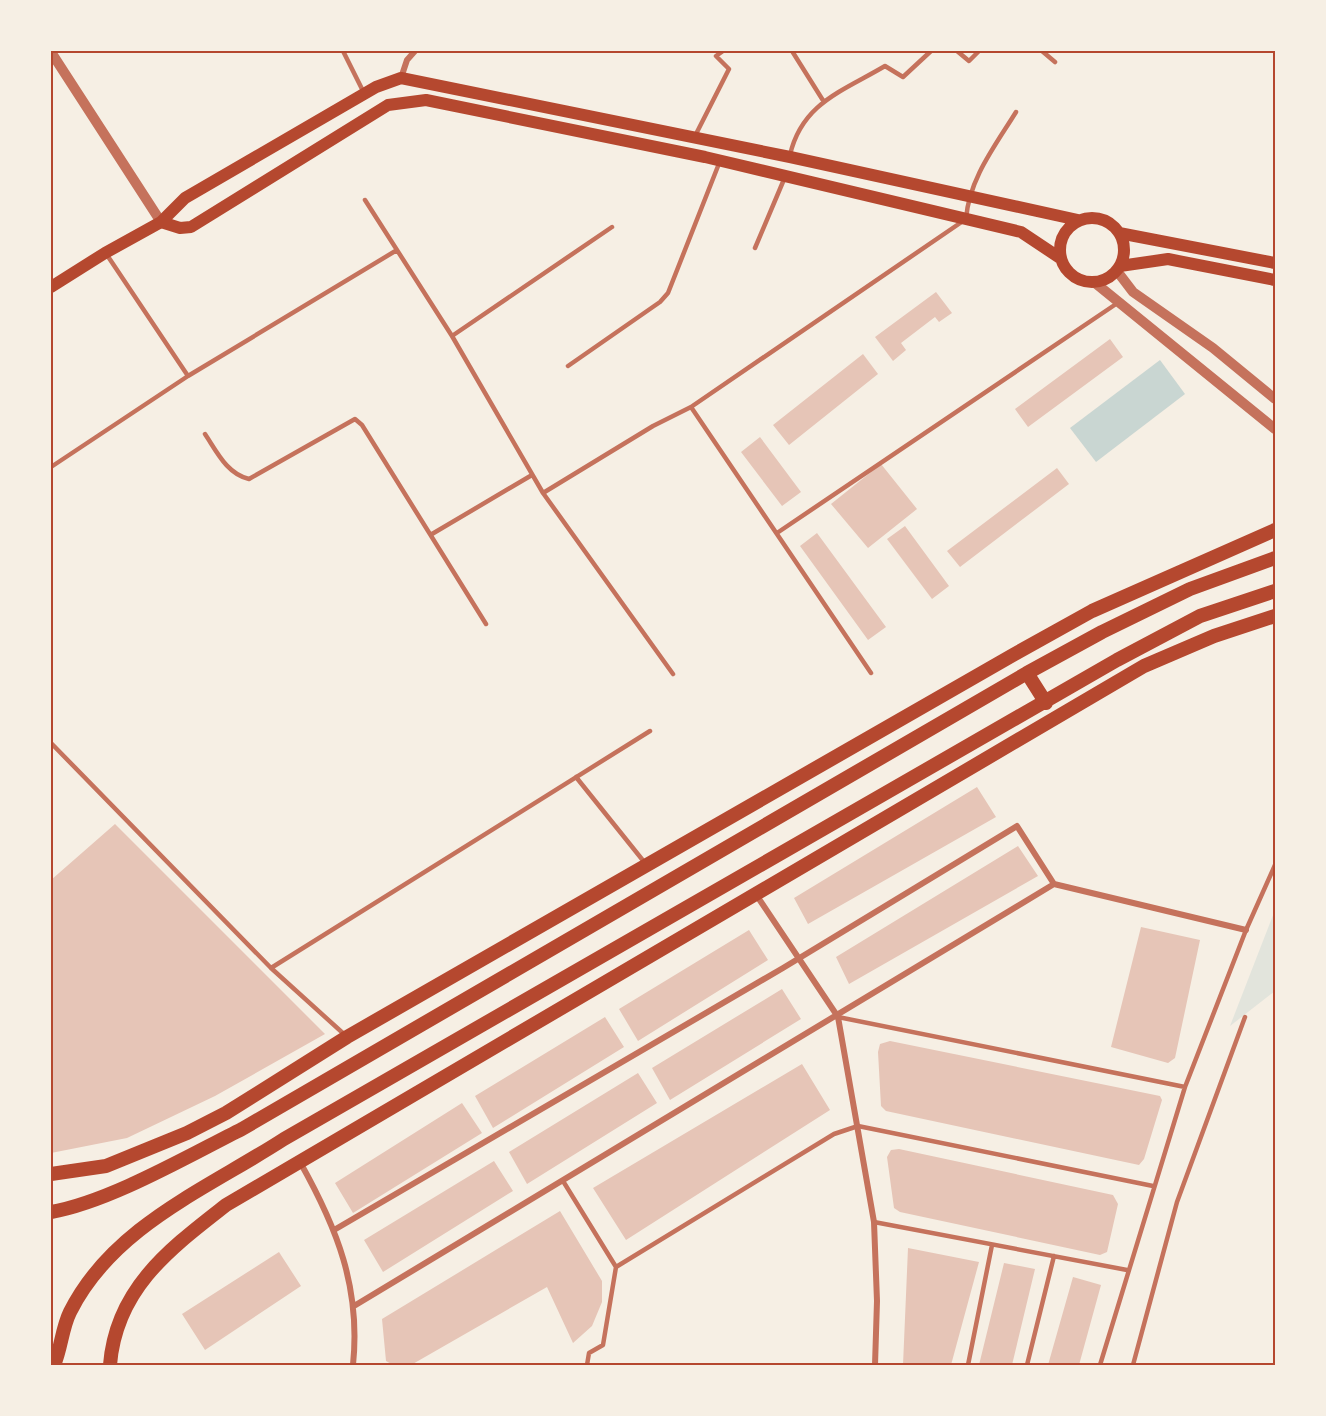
<svg xmlns="http://www.w3.org/2000/svg" width="1326" height="1416" viewBox="0 0 1326 1416" font-family="Overpass,sans-serif">
  <style>
    .green { fill: #e2e4dc }
    .water { fill: #c9d6d2 }
    .building { fill: #e6c5b7 }
    .lines { fill: none; stroke-linecap: round; stroke-linejoin: round }
    .service { stroke: #c5725c; stroke-width: 4.5 }
    .minor { stroke: #c5725c; stroke-width: 6 }
    .tertiary { stroke: #c5725c; stroke-width: 10 }
    .secondary { stroke: #b5482f; stroke-width: 12 }
    .primary { stroke: #b5482f; stroke-width: 14 }
    .neatline { fill: none; stroke: #b5482f; stroke-width: 2 }
  </style>
  <rect width="100%" height="100%" fill="#f6efe4"/>
  <path class="green" d="M1275,910V991L1230,1026Z"/>
  <path class="water" d="M1160,360L1185,394L1096,462L1070,428Z"/>
  <path class="building" d="M936,292L952,313L939,322L935,317L901,343L906,350L893,361L875,337Z
    M1110,339L1123,357L1028,427L1015,409Z
    M863,354L878,374L789,445L773,425Z
    M760,437L801,492L782,506L741,452Z
    M881,464L917,509L868,548L831,504Z
    M1057,468L1069,484L960,567L947,551Z
    M905,526L949,586L932,599L887,539Z
    M817,533L886,627L868,640L800,546Z
    M977,787L996,817L808,924L794,898Z
    M115,824L325,1034L215,1096L127,1138L51,1153V880Z
    M1018,846L1038,876L849,984L836,957Z
    M1141,927L1200,940L1175,1058L1168,1063L1111,1047Z
    M749,930L768,960L638,1041L619,1009Z
    M782,989L801,1019L670,1100L652,1068Z
    M605,1017L624,1047L493,1128L475,1096Z
    M890,1041L1160,1096L1162,1100L1144,1159L1139,1165L886,1111L881,1106L878,1052L880,1044Z
    M802,1064L830,1110L626,1240L593,1188Z
    M638,1073L657,1103L527,1184L509,1152Z
    M462,1103L482,1133L353,1213L335,1183Z
    M899,1149L1113,1195L1118,1204L1107,1252L1100,1255L900,1212L894,1208L887,1157L891,1150Z
    M494,1161L513,1191L383,1272L364,1240Z
    M560,1211L602,1281V1302L592,1326L573,1343L547,1287L411,1365H393L386,1361L382,1319Z
    M908,1248L979,1262L951,1365H903Z
    M279,1252L301,1286L205,1350L182,1314Z
    M1004,1263L1035,1269L1012,1365H979Z
    M1073,1277L1101,1285L1079,1365H1048Z"/>
  <g class="lines">
    <path class="service" d="M343,51L364,93
      M792,51L824,102
      M957,51L969,61L979,51
      M1042,51L1055,62
      M695,136L729,69L716,56L723,51
      M790,155C802,103 843,91 885,66L903,77L931,51
      M365,200L452,336L543,493L673,674
      M755,248L785,177
      M107,255L188,376
      M452,336L612,227
      M568,366L660,302L668,293L720,161
      M691,407L871,673
      M205,434C217,452 227,474 249,479L355,419L362,425L486,624
      M51,467L188,376L397,250
      M543,493L653,426L691,407L966,219C969,179 995,146 1016,112
      M777,533L1119,302
      M432,534L532,475
      M51,743L271,968L345,1035
      M576,777L645,863
      M271,968L650,731
      M838,1017L1185,1087
      M563,1181L616,1267L834,1134L858,1126L1153,1186
      M874,1222L1127,1270
      M587,1365L589,1353L603,1345L616,1267
      M968,1365L992,1245
      M1027,1365L1054,1256
      M1100,1365L1185,1087L1246,930L1275,865
      M1133,1365L1177,1202L1245,1017"/>
    <path class="minor" d="M401,78L407,60L415,51
      M755,893L838,1017L874,1222L877,1301L875,1365
      M300,1162C337,1228 361,1288 353,1365
      M334,1230L783,968L1017,826L1054,884
      M354,1306L1054,884L1246,930"/>
    <path class="tertiary" d="M51,52L161,222
      M1117,271L1133,292L1213,348L1275,399
      M1094,282L1275,429"/>
    <path class="secondary" d="M1060 250a32 32 0 1 1 64 0a32 32 0 1 1-64 0Z
      M161,222L180,228L191,227L388,105L426,100L705,157L1021,232L1060,258
      M1119,233L1275,263
      M1120,266L1168,259L1275,280
      M51,287L105,253L161,222L185,198L376,87L401,78L790,157L1078,220"/>
    <path class="primary" d="M1027,673L1046,703
      M51,1174L106,1166L187,1133L226,1113L347,1037L1013,655L1092,611L1275,530
      M51,1212C109,1202 188,1156 242,1129L1027,673L1102,632L1190,589L1275,558
      M54,1365C61,1349 62,1328 70,1312C113,1226 207,1189 284,1139L1117,660L1200,616L1275,591
      M110,1365C116,1288 171,1248 226,1205L1144,666L1214,636L1275,616"/>
  </g>
  <rect width="1326" height="1416" fill="none" stroke="#f6efe4" stroke-width="105"/>
  <rect x="52" y="52" width="1222" height="1312" class="neatline"/>
</svg>
